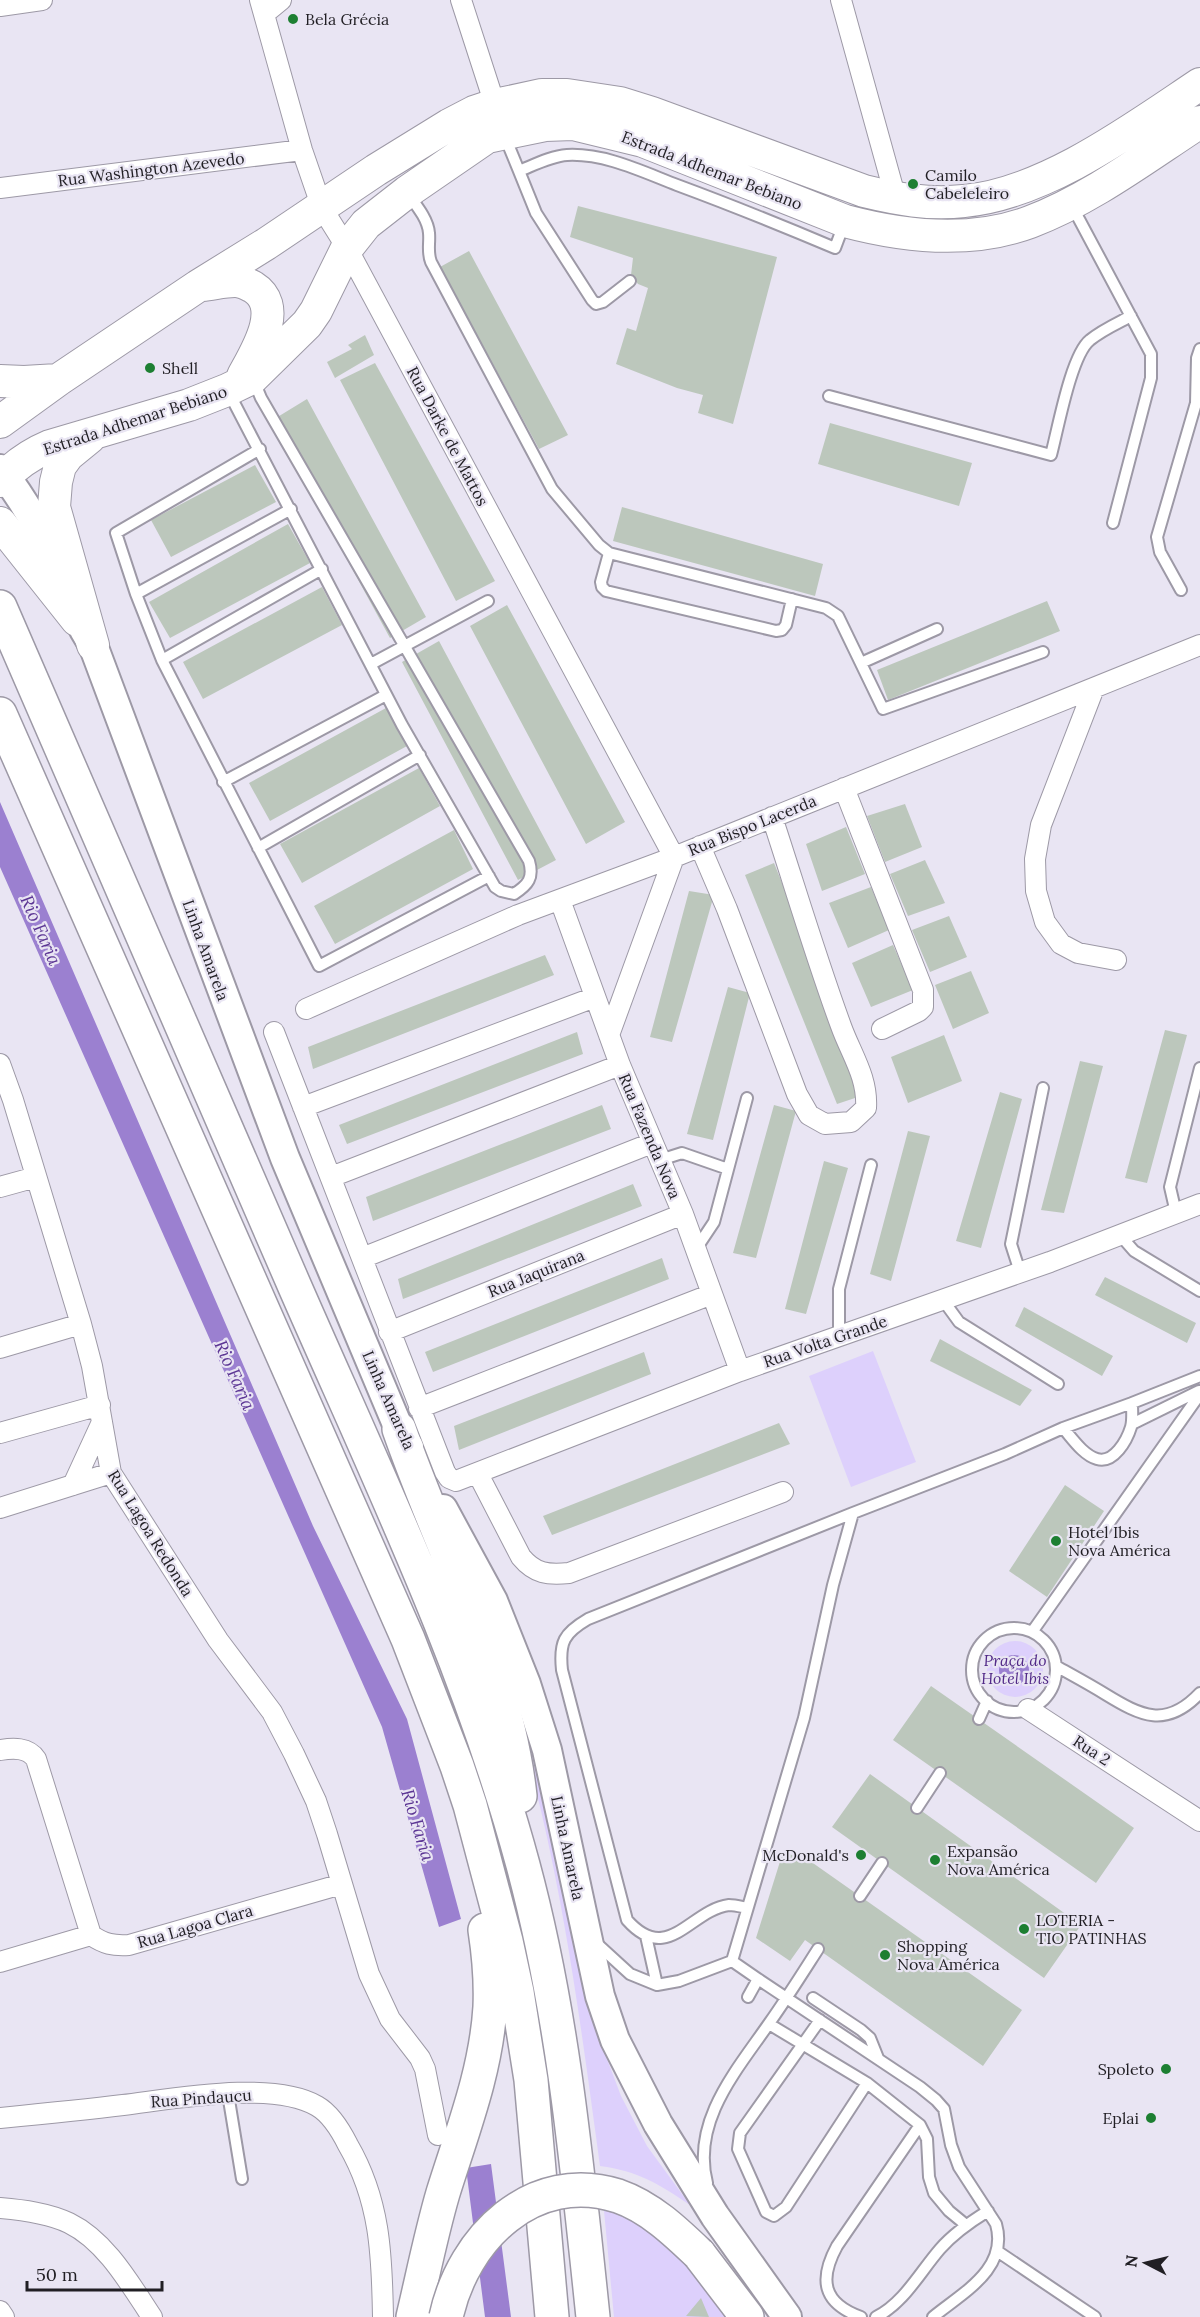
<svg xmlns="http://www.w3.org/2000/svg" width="1200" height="2317" viewBox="0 0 1200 2317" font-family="Lora,serif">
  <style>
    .green { fill: #ddd0fc }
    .water { fill: #9b80d0 }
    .building { fill: #bcc7bc }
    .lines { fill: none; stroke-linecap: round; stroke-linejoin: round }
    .lane-casing { stroke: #9d99a6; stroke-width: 14 }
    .street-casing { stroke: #9d99a6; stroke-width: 22 }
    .secondary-casing { stroke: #9d99a6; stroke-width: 32 }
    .primary-casing { stroke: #9d99a6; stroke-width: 34 }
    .highway-casing { stroke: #9d99a6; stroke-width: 36 }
    .lane { stroke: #fff; stroke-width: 10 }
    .street { stroke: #fff; stroke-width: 20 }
    .secondary { stroke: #fff; stroke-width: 28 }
    .primary { stroke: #fff; stroke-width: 32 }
    .highway { stroke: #fff; stroke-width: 33 }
    .highway-bridge-casing { stroke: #9d99a6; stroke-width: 36; stroke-linecap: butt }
    .highway-bridge { stroke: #fff; stroke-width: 33 }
    .poi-dot { fill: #1d7f32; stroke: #e9e5f3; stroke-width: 2 }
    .labels { text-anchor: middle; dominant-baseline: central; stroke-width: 4.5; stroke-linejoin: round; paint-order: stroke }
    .poi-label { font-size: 16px; fill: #211f24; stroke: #e9e5f3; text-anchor: start }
    .street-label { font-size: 16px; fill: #211f24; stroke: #e9e5f3 }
    .park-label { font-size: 16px; font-style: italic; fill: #522a88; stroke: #e9e5f3 }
    .water-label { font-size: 18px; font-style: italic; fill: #5c3694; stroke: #e9e5f3 }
  </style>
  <rect width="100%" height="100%" fill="#e9e5f3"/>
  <path class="green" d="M873,1351L916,1462L851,1487L809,1376Z
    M987 1669a28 28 0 1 1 56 0a28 28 0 1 1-56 0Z
    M506,1687L513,1689L542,1793L593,2022L621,2096L647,2146L690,2205C659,2184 638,2171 600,2166C584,2049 569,1931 542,1815C532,1772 518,1730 506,1687Z
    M603,2200L638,2212L734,2317H614Z"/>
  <path class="water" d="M0,802L313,1526L407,1719L461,1919L439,1927L382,1727L0,867Z
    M999 1670a15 15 0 1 1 30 0a15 15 0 1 1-30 0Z
    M491,2164L511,2317H485L466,2168Z"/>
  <path class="building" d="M578,206L777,257L733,424L698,413L703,395L677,388L616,364L627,328L636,331L648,288L638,284L631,275L633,258L570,237Z
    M469,251L568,435L539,449L440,267Z
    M365,335L374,355L335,378L327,362L352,349L348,345Z
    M375,363L495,581L456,601L340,380Z
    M307,399L426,617L390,638L271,421Z
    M830,423L972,463L959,506L818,464Z
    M255,465L276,502L171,557L151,520Z
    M622,507L823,564L815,596L613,541Z
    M288,524L310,563L170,638L149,602Z
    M322,587L342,625L203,699L183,662Z
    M1047,601L1060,631L888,700L877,670Z
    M507,605L625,822L586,844L470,626Z
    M439,641L556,860L518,880L402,662Z
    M386,708L407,746L270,821L249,783Z
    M419,768L440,806L302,883L280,844Z
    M905,804L922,847L885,862L867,816Z
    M846,827L865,874L822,891L806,844Z
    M454,830L473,869L335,944L314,906Z
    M925,860L945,903L908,916L890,874Z
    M774,863L867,1094L837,1104L745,875Z
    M871,887L889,930L848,948L829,903Z
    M689,891L714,895L672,1042L650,1037Z
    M949,916L967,957L930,972L912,930Z
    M893,945L913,990L871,1007L852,963Z
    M545,955L554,975L313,1069L308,1047Z
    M971,971L989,1013L953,1029L935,985Z
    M728,987L750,993L713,1140L687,1134Z
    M1165,1030L1187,1035L1147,1183L1125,1178Z
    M577,1032L583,1054L347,1144L339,1125Z
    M944,1035L962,1081L908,1103L891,1057Z
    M1080,1061L1103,1066L1064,1213L1041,1210Z
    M1000,1092L1022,1099L981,1248L956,1241Z
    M602,1105L611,1129L373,1221L366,1197Z
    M774,1105L796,1111L756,1258L733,1253Z
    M908,1131L930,1136L891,1281L870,1274Z
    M824,1161L848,1168L806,1314L785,1309Z
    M633,1184L642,1206L403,1299L398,1279Z
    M662,1258L669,1279L433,1372L425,1352Z
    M1105,1277L1196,1323L1187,1343L1095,1295Z
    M1024,1307L1113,1356L1102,1376L1015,1326Z
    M940,1339L1032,1390L1020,1406L930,1361Z
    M644,1352L651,1374L459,1450L454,1426Z
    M779,1423L790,1444L552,1535L543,1516Z
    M1065,1485L1104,1511L1047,1597L1009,1571Z
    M931,1686L1134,1828L1096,1883L893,1740Z
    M870,1774L1081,1925L1044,1978L832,1827Z
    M783,1852L810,1861L1022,2010L983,2066L805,1940L790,1961L756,1938Z
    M701,2298L709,2317L686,2316Z"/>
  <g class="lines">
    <g class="lane-casing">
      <path id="lane" d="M505,137L519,171C534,165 551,156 567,155C605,153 643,172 677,185C731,205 783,226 835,248L844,224
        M519,171L536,213L592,300L596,304L603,302L630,281
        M408,194C416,205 428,219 429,233C430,243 427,252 431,262L552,489L599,545L609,553L826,608L838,616L883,709L1043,652
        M1072,206L1151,354V378L1113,523
        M229,393L402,725L495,887L501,891L514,894C528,885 534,878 529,861L261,398L253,379
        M829,396L1051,455C1058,429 1071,355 1090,340C1102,330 1118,323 1131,316
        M260,449L116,533L136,594L162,660L319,966L489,876
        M609,553L601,582L602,587L606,591L776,631L782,630L786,625L792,599
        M1181,590L1160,552L1157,537L1196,403L1197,358L1200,349
        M136,594L291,509
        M162,660L322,569
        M861,663L937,629
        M371,664L488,601
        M223,782L386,695
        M258,848L420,755
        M660,1160L682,1153L728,1169
        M1176,1213L1170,1187L1200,1068
        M1120,1235L1134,1251L1200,1291
        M696,1249L714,1222L747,1098
        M1020,1272L1011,1244L1043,1088
        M943,1300L959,1322L1058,1384
        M839,1337V1289L871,1165
        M1132,1424L1199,1391
        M1063,1428C1072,1438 1083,1455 1097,1459C1114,1464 1127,1440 1131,1427C1133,1420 1132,1411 1132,1403
        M972 1670a42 42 0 1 1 84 0a42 42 0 1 1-84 0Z
        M1032,1632L1200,1394
        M1056,1666C1072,1675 1089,1684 1105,1694C1141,1716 1166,1729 1200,1693
        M979,1719L987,1701
        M917,1808L940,1773
        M860,1896L882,1863
        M747,1908C742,1907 735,1905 729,1905C690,1910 668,1966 627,1920L562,1670C559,1642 564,1633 588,1619L853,1513
        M646,1936L657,1985
        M595,1942L630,1974L657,1985L679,1981L732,1961
        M732,1961L804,1718L833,1585L853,1513L1005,1454L1063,1428L1132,1403L1200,1376
        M732,1961L758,1979
        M748,1997L758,1979L920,2087L936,2100L944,2109L951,2145L959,2167L996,2224C1009,2269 962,2293 933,2317
        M813,1998L861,2030L870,2038L878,2058
        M820,2020L740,2133L738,2149L766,2212L774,2216L786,2207L867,2083
        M769,2024L867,2083L920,2125L927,2139L929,2177L934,2193L949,2211L966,2225
        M228,2094L242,2179
        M707,2183C691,2121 737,2070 770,2022C787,1998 802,1974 818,1949
        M997,2251L1095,2317
        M861,2317C822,2303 819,2279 837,2246L920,2125
        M876,2317C904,2303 920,2272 940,2249C954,2233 970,2222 988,2211"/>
    </g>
    <g class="street-casing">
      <path id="street" d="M260,0L302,150L322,208L347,248L674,857
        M461,0L495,105
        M841,0L896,199
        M0,6L42,0
        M264,14L281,0
        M0,188L302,150
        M1094,688L1041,825L1035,859L1036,891L1045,922L1061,944L1078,953L1116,960
        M844,788L923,990V1007L919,1011L882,1029
        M700,846L727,909L797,1094L809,1115L825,1124L851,1122L866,1108C868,1077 851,1054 841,1026C816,958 795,887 772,817
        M560,900L620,1065L683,1214L740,1371
        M306,1009L518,915L674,857L1200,645
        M274,1032L445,1472L449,1478L456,1481L740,1371L1050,1262L1200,1204
        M609,1035L674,857
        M0,1064L13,1100L81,1324L92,1366L111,1473L218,1640L272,1712L294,1754L316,1801L327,1834L369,1974L390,2019L420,2058L425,2069L438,2135
        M303,1107L595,997
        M331,1177L620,1065
        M0,1187L36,1177
        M362,1258L652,1143
        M389,1332L683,1214
        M0,1348L81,1324
        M419,1408L712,1294
        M0,1433L100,1405
        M478,1474L521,1557C535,1574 548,1575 569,1573L783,1492
        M73,1485L102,1422
        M0,1508L111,1473
        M1028,1709L1200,1821
        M0,1750C13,1748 28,1747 36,1759L91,1935C104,1944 113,1946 129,1945L342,1884
        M0,1962L91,1935
        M0,2118C41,2114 82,2110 123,2105C173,2099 273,2080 317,2106C331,2114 341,2131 348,2145C380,2200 382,2254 383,2317
        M0,2208C23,2210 48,2213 69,2223C106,2241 130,2284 152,2317
        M0,2311L4,2317"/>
    </g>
    <g class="secondary-casing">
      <path id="secondary" d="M0,469C23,499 44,535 58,570C69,597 77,620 93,645L285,1158L399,1429L409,1447
        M443,1509L493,1601L526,1684L547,1750L600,1996L615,2040L658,2124L715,2216L787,2317"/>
    </g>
    <g class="primary-casing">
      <path id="primary" d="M202,285C213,284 224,281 235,281C242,281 247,284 253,287C285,307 256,352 243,376
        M0,381L24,382L58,380
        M0,422L58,380L198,286L266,244L376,170L449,125L474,112L495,105L542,95H567L620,103L652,113L864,191C897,199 929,205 964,201C1045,194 1134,128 1200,84
        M90,437L68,455L60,466L56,482L54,507L93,645
        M0,481C14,466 31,454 50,446L189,405L227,390L252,378L307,324L316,311L347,248L366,224L407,192L487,137L545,125L573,124L643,141L845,221C905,237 971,244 1030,222C1091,199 1146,157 1200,122
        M0,523L77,620"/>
    </g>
    <g class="highway-casing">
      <path id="highway" d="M0,607C99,834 196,1061 295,1287C378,1477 469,1665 523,1865C563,2013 577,2165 593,2317
        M0,714L408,1639L457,1766L470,1805L506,1941L517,1992L531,2080L552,2317
        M399,1429C441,1550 506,1667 520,1796
        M699,2254L747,2317
        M413,2317C423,2275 431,2234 443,2193C462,2132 486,2072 490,2007C491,1982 489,1956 485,1930"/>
    </g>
    <use href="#lane" class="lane"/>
    <use href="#street" class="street"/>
    <use href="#secondary" class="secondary"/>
    <use href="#primary" class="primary"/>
    <use href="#highway" class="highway"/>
    <g class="highway-bridge-casing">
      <path id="highway-bridge" d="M446,2317C463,2238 533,2169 618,2196C650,2207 676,2232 699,2254"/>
    </g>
    <use href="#highway-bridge" class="highway-bridge"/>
  </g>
  <g class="poi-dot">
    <circle cx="293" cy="19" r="6"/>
    <circle cx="913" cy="184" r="6"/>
    <circle cx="150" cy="368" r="6"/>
    <circle cx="1056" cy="1541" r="6"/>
    <circle cx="861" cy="1855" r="6"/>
    <circle cx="935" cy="1860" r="6"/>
    <circle cx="1024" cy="1929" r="6"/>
    <circle cx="885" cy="1955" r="6"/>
    <circle cx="1166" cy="2069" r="6"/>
    <circle cx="1151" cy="2118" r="6"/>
  </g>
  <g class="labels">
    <g class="poi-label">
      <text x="305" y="19">Bela Grécia</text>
      <text x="925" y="175">Camilo<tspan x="925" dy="18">Cabeleleiro</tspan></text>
      <text x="162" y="368">Shell</text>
      <text x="1068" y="1532">Hotel Ibis<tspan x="1068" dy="18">Nova América</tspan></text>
      <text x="947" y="1851">Expansão<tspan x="947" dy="18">Nova América</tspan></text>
      <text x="849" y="1855" text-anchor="end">McDonald's</text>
      <text x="1036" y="1920">LOTERIA -<tspan x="1036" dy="18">TIO PATINHAS</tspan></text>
      <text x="897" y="1946">Shopping<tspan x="897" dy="18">Nova América</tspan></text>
      <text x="1154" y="2069" text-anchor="end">Spoleto</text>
      <text x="1139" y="2118" text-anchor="end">Eplai</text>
    </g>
    <g class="street-label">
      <text transform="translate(151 169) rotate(-7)">Rua Washington Azevedo</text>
      <text transform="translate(712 170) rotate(21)">Estrada Adhemar Bebiano</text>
      <text transform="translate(135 420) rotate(-18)">Estrada Adhemar Bebiano</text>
      <text transform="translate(448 436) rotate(62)">Rua Darke de Mattos</text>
      <text transform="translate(752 825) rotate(-22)">Rua Bispo Lacerda</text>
      <text transform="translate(206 950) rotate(70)">Linha Amarela</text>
      <text transform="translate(650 1136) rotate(67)">Rua Fazenda Nova</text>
      <text transform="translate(536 1273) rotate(-22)">Rua Jaquirana</text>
      <text transform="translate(825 1341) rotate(-19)">Rua Volta Grande</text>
      <text transform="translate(389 1400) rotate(66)">Linha Amarela</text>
      <text transform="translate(151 1533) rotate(58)">Rua Lagoa Redonda</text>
      <text transform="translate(1092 1750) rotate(33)">Rua 2</text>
      <text transform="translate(568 1848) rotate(78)">Linha Amarela</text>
      <text transform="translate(195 1926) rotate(-16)">Rua Lagoa Clara</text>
      <text transform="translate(201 2098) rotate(-4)">Rua Pindaucu</text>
    </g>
    <g class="park-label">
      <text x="1015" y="1660">Praça do<tspan x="1015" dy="18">Hotel Ibis</tspan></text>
    </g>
    <g class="water-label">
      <text transform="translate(41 930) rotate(66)">Rio Faria</text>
      <text transform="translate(235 1375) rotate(66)">Rio Faria</text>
      <text transform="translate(418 1825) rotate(73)">Rio Faria</text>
    </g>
  </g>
  <g transform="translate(1146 2263) rotate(277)" stroke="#e9e5f3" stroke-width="4.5" paint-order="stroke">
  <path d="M0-4.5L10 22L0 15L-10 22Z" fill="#211f24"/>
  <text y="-9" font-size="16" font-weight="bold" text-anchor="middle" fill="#211f24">N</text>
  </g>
  <path d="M27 2281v9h135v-9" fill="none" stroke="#211f24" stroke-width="3"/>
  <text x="36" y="2281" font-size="18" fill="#211f24" stroke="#e9e5f3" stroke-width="4.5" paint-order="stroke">50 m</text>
</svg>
